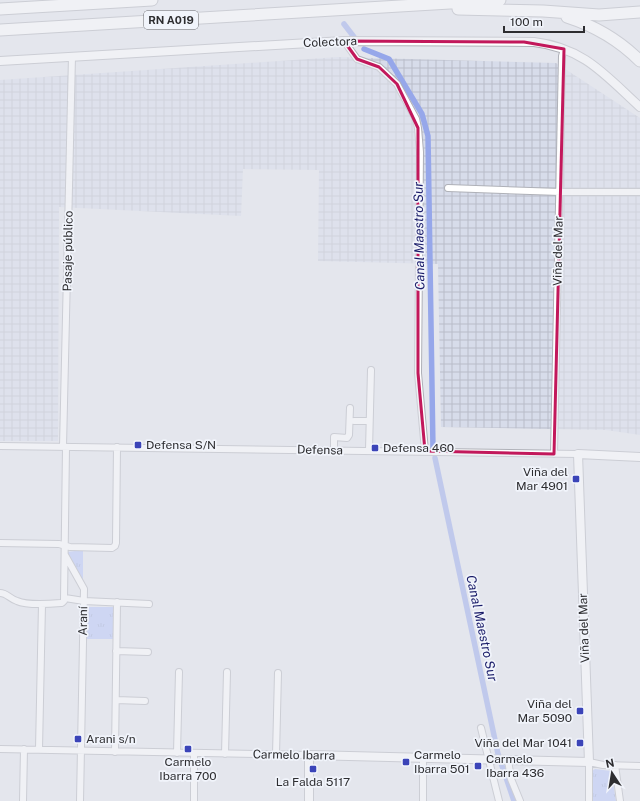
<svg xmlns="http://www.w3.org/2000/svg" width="640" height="801" viewBox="0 0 640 801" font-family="'Public Sans',sans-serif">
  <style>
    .industrial { fill: url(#industrial-grid) }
    .park { fill: url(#park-tufts) }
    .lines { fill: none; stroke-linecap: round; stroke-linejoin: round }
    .canal { stroke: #96a7ea; stroke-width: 5.5 }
    .street-casing { stroke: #afb1b8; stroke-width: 8 }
    .secondary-casing { stroke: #afb1b8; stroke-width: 10 }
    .highway-casing { stroke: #afb1b8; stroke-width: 13 }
    .street { stroke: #fff; stroke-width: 6 }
    .secondary { stroke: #fff; stroke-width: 8 }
    .highway { stroke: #fff; stroke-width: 11 }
    .marked { fill: none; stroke: #c2185b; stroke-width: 3; stroke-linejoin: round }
    .poi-dot { fill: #3b44b8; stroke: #f1f4fb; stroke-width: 1.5 }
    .labels { text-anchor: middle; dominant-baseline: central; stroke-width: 3.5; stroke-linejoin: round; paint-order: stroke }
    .shield { fill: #f1f4fb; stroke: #68696d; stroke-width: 1 }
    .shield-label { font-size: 11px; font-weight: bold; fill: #2d2d30 }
    .street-label { font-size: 12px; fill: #2d2d30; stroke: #f1f4fb }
    .poi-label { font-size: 12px; fill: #2d2d30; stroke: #f1f4fb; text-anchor: start }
    .water-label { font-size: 13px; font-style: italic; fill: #1a1c69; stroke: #f1f4fb }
  </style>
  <defs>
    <pattern id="industrial-grid" width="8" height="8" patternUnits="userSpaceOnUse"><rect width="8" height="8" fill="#d7dcea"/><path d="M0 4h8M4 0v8" fill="none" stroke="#b9bdc9"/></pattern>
    <pattern id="park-tufts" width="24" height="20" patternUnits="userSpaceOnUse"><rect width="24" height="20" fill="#b4c3fa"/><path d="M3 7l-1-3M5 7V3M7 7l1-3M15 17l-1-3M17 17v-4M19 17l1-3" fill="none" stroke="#9ba8d7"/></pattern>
  </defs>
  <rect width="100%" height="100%" fill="#e4e6ed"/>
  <path class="industrial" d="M338,57L556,63L640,118V435L606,430L441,427L438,264L318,261L319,170L243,169L241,216L59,207L58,441H0V80Z"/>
  <path class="park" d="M83,550V581L67,552Z
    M87,607H114V639H86Z
    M595,769L611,771L616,801H592V771Z"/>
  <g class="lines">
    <path class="canal" d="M344,24L354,37
      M364,49L389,59L422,114L428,136L433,449
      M435,458L498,754L514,801"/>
    <g class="street-casing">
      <path id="street" d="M344,41L357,59L379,67L397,84L416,119L418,128L420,152L418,373L425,451
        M448,188L560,192H640
        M354,421H369
        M0,446L578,454
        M63,447L72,56
        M334,450V437L347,438L349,435L350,408
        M369,450L371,370
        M554,454L562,56L564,49
        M0,543L59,544L70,547L112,548L115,546L116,543L117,447
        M65,555L84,589L80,801
        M0,593C7,593 10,599 17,601C28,606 50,604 62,603L64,601L66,447
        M65,598L84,601L149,604
        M116,651L148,652
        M116,700L145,701
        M481,728L499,801
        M0,749L309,755
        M39,749L42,604
        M115,752L117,602
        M177,753L179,672
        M225,754L227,672
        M276,755L278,673
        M508,760L511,779L520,801
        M615,765L620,801
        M23,801L24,749
        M194,801V753
        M423,801V758
        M589,801V762L603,765L640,766"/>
    </g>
    <g class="secondary-casing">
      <path id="secondary" d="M0,61L344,41L534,42C584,48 605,75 640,107
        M309,801V755L589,762L578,454L640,457"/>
    </g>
    <g class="highway-casing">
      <path id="highway" d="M0,9L152,0
        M458,9L543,11L599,15L640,12
        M567,17C595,26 619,40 640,61
        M0,30L500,0"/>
    </g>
    <use href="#street" class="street"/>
    <use href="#secondary" class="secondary"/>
    <use href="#highway" class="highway"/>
  </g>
  <path d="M0 0H640V801H0ZM344,41L524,42L564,49L554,454L425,451L418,373V128L397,84L379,67L357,59Z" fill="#e4e6ed" fill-opacity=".55" fill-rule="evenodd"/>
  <path class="marked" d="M344,41L524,42L564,49L554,454L425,451L418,373V128L397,84L379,67L357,59Z"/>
  <g class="poi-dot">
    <rect x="134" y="441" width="8" height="8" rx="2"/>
    <rect x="371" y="444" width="8" height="8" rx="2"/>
    <rect x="572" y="475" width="8" height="8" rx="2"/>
    <rect x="576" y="707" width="8" height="8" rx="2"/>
    <rect x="74" y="735" width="8" height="8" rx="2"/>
    <rect x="576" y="739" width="8" height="8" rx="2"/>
    <rect x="184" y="745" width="8" height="8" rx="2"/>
    <rect x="402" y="758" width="8" height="8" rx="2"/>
    <rect x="474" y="762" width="8" height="8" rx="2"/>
    <rect x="309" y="765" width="8" height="8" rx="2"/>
  </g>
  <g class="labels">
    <rect class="shield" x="144" y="11" width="54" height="18" rx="3"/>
    <g class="shield-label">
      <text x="171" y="20">RN A019</text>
    </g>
    <g class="street-label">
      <text transform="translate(330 42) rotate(-2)">Colectora</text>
      <text transform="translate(68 251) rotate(-89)">Pasaje público</text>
      <text transform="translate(558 251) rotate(-89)">Viña del Mar</text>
      <text transform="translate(320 450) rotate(1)">Defensa</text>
      <text transform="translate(83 621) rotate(-89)">Araní</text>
      <text transform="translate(584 628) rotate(-92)">Viña del Mar</text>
      <text transform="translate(294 755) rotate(1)">Carmelo Ibarra</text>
    </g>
    <g class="poi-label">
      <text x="146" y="445">Defensa S/N</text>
      <text x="383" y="448">Defensa 460</text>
      <text x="568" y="472" text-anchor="end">Viña del<tspan x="568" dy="14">Mar 4901</tspan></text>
      <text x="572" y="704" text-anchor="end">Viña del<tspan x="572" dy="14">Mar 5090</tspan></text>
      <text x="86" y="739">Arani s/n</text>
      <text x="572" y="743" text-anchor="end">Viña del Mar 1041</text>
      <text x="414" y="755">Carmelo<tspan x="414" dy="14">Ibarra 501</tspan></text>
      <text x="486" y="759">Carmelo<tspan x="486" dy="14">Ibarra 436</tspan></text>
      <text x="188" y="762" text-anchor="middle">Carmelo<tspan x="188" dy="14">Ibarra 700</tspan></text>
      <text x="313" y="782" text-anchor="middle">La Falda 5117</text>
    </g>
    <g class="water-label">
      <text transform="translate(419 236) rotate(-91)">Canal Maestro Sur</text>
      <text transform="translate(482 628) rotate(78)">Canal Maestro Sur</text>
    </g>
  </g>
  <g transform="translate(612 773) rotate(348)" stroke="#f1f4fb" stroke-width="3" paint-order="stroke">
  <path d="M0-3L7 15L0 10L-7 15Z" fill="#2d2d30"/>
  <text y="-6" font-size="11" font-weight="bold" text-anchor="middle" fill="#2d2d30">N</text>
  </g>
  <path d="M504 26v6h80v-6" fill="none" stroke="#2d2d30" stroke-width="2"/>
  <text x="510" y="26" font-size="12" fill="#2d2d30" stroke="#f1f4fb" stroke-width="3" paint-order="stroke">100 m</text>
</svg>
